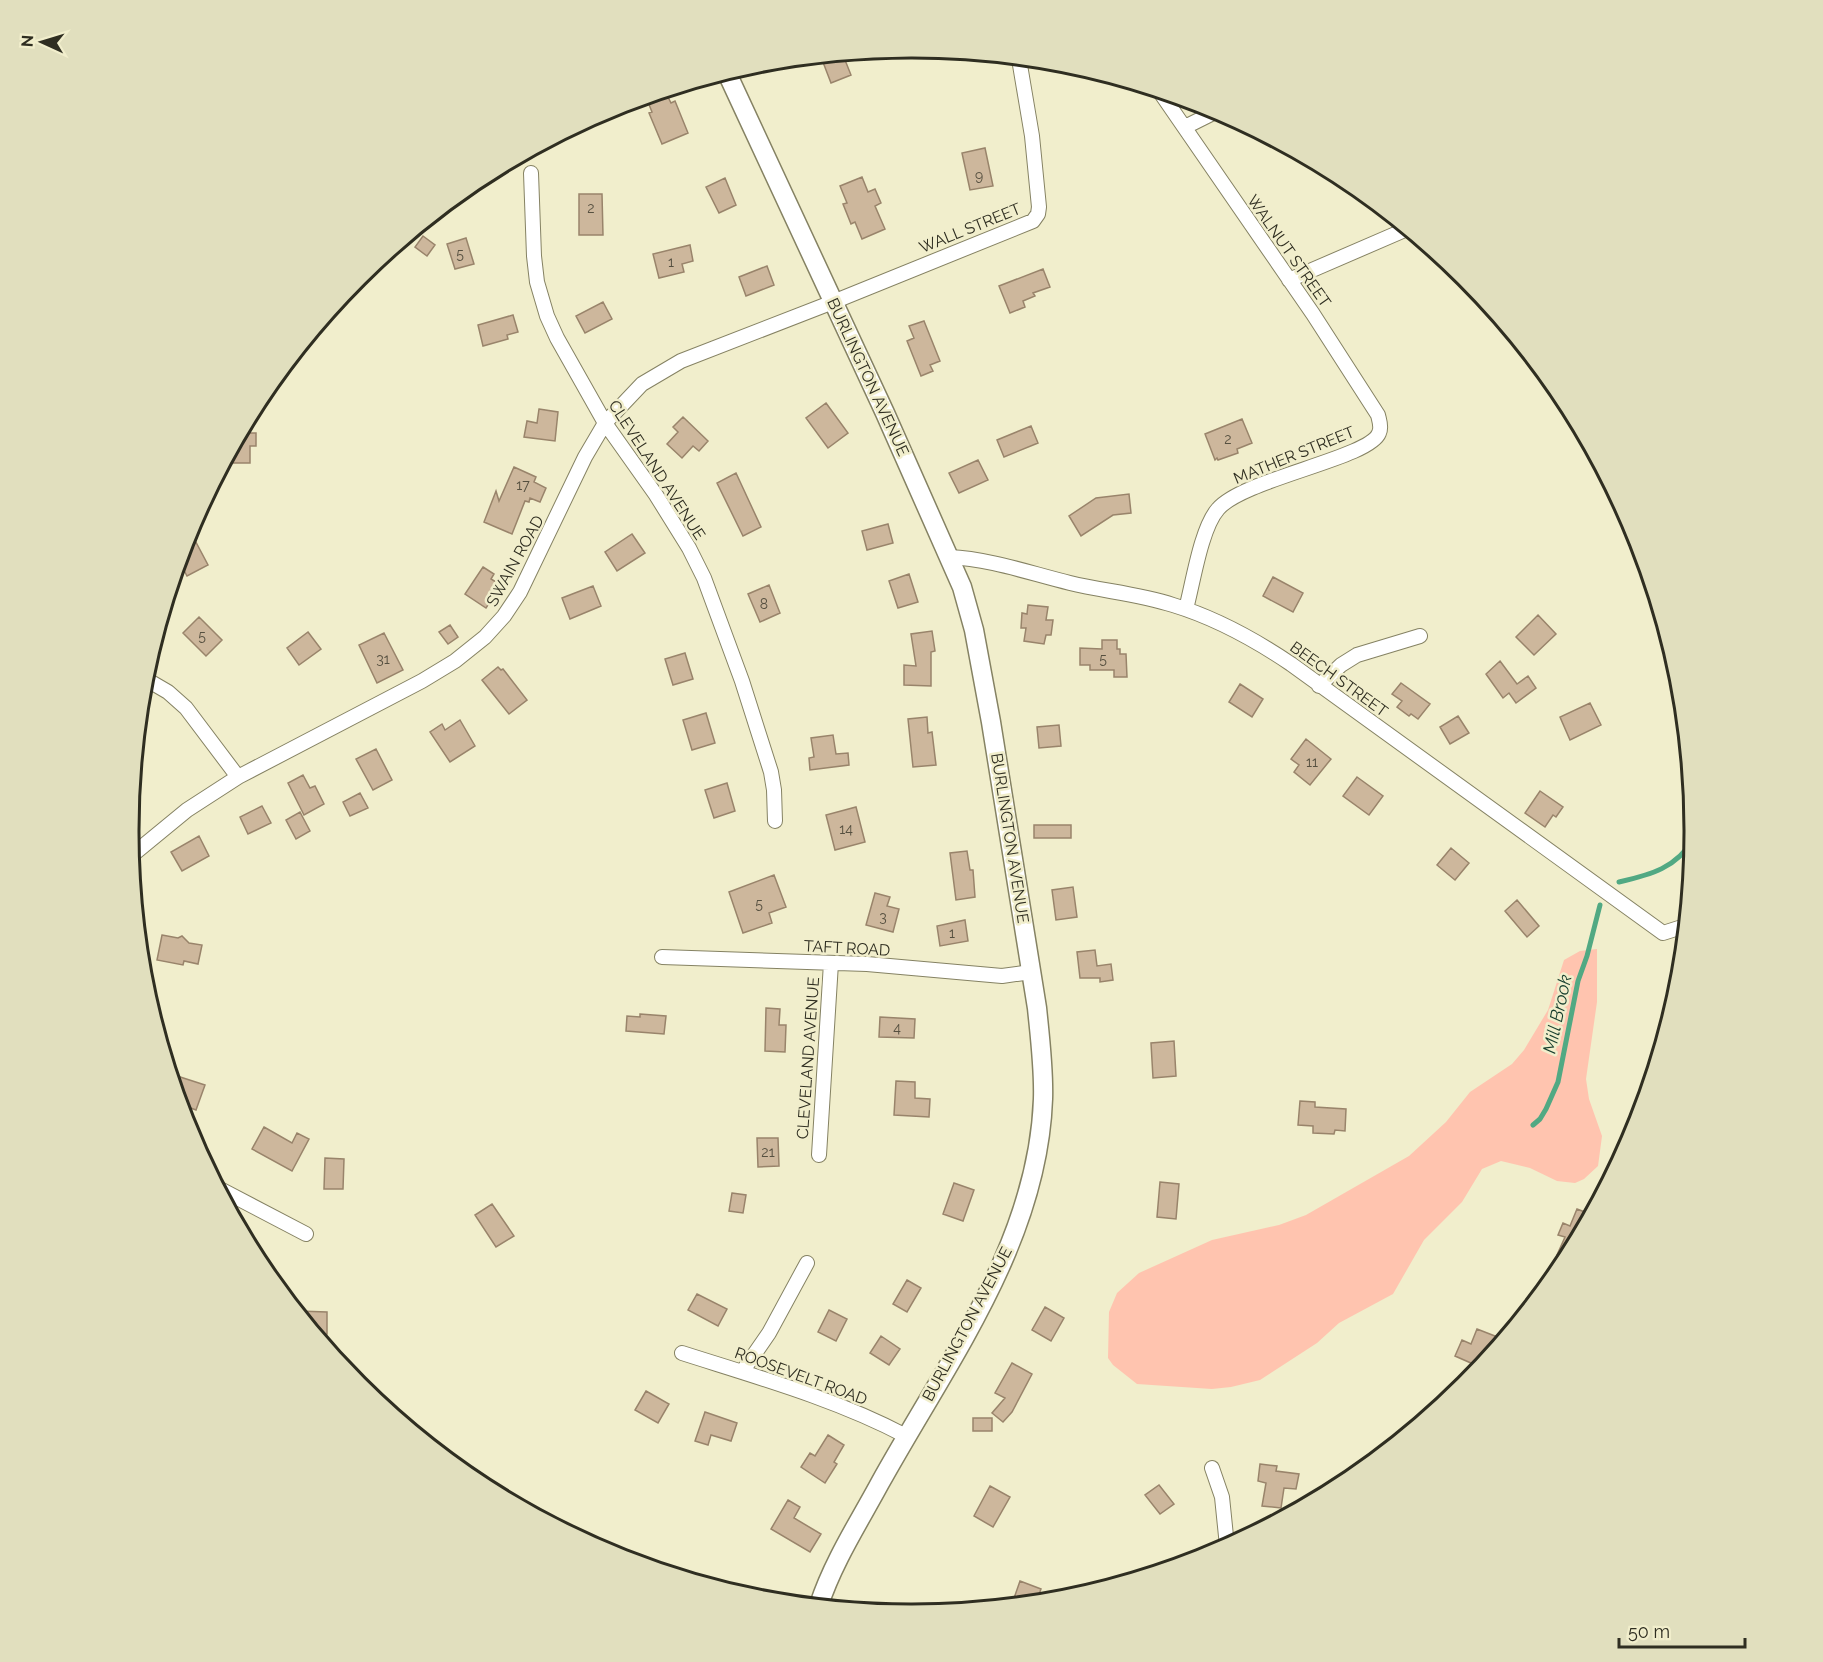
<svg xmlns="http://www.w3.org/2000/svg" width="1823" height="1662" viewBox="0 0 1823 1662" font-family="Raleway,sans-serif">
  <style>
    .green { fill: #ffc4af }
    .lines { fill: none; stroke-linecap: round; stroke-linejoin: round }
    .stream { stroke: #51a983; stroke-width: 5 }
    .building { fill: #cdb79c; stroke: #99846b; stroke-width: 1.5 }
    .minor-casing { stroke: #858263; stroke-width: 16 }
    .secondary-casing { stroke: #858263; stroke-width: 21 }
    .minor { stroke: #fff; stroke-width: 14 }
    .secondary { stroke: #fff; stroke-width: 18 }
    .labels { text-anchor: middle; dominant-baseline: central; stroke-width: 5; stroke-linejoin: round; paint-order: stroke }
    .number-label { font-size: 14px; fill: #565040 }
    .street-label { font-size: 16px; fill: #2f2e21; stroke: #f1eecc }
    .water-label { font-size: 18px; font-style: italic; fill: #143b2b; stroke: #f1eecc }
    .rim { fill: none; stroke: #2f2e21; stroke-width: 3 }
  </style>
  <rect width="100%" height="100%" fill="#f1eecc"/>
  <path class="green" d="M1597,949V1002L1586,1079L1589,1099L1602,1136L1598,1166L1584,1179L1575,1183L1557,1181L1530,1168L1501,1161L1482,1169L1462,1202L1424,1240L1393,1294L1339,1323L1317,1343L1260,1380L1231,1387L1212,1389L1137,1384L1113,1365L1108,1358L1109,1312L1117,1293L1139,1273L1212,1240L1279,1225L1306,1215L1409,1156L1446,1122L1470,1092L1512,1064L1524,1050L1548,1010L1564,960L1580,951Z"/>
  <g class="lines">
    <path class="stream" d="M1619,882C1650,875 1677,868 1694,838
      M1533,1125L1540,1119L1546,1109L1558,1082L1578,981L1587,956L1600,905"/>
  </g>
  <path class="building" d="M843,55L851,75L831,83L821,57Z
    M665,91L671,103L675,101L688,133L662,144L649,113L652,112L646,97Z
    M985,148L993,186L970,190L962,153Z
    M862,177L868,192L875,189L881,203L875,206L885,229L862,239L855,222L851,224L843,204L847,203L840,186Z
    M725,178L736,205L719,213L706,187Z
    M579,194H602L603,235H579Z
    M423,236L435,245L427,256L415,247Z
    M466,238L474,264L455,269L447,244Z
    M690,245L693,261L682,264L684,272L659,278L653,254Z
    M767,266L774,285L746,296L739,277Z
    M1043,269L1050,287L1033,293L1035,296L1023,301L1025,307L1010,313L999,286Z
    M603,302L612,319L585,333L576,316Z
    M513,315L518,332L507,335L508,339L483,346L478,325Z
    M924,321L940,361L930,365L933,371L921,376L907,341L914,338L909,326Z
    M826,403L848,433L828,448L806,418Z
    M539,409L558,412L555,441L524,437L527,421L537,423Z
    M250,416V433H256V446H250V463H225Z
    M683,417L708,441L699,451L693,446L682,458L667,444L678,432L673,427Z
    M1242,419L1252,443L1237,449L1238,453L1218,460L1217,458L1215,460L1205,434Z
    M1031,426L1038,443L1004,457L997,440Z
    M978,460L988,480L959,493L949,473Z
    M514,467L536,477L534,482L546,488L540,502L530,498L529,502L525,501L512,534L484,522L496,491L499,501Z
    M736,473L761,527L743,536L717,483Z
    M1129,494L1131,513L1113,515L1081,536L1069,516L1096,498Z
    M888,524L893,543L867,550L862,531Z
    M189,529L208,565L187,576L179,561Z
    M632,534L645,553L617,571L605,552Z
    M483,567L494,574L491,579L501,585L486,608L465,594Z
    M909,574L918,602L898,608L889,581Z
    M1273,577L1303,593L1293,612L1263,596Z
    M769,585L780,613L760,622L748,594Z
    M593,586L601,606L570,619L562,598Z
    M1028,605L1048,607L1046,620H1053L1051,635H1046L1044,644L1024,641L1026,628H1021L1022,613L1027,614Z
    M1538,615L1556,634L1534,655L1516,637Z
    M199,617L222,640L206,656L183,633Z
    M450,625L458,637L448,644L439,632Z
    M932,631L935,651L931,652V686L904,685V665L916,666L911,634Z
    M308,632L321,649L299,665L287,648Z
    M384,633L403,670L377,683L359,645Z
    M1102,640H1117V649H1120V654H1126L1127,677H1114V670H1090V665H1080V648L1102,649Z
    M685,653L693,679L673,685L665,659Z
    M1500,661L1517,684L1528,676L1536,688L1516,703L1509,693L1503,698L1486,674Z
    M498,667L501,670L503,669L527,700L509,714L482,680Z
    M1401,683L1430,704L1418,719L1411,714L1409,716L1397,707L1402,701L1392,694Z
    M1240,684L1263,699L1252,717L1229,702Z
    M1590,703L1601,725L1570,740L1560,717Z
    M706,713L715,743L692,750L683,720Z
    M1458,716L1469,733L1450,744L1440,727Z
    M927,717L928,733L932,732L936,765L913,767L908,719Z
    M460,720L475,746L450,762L430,732L442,724L445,730Z
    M1059,725L1061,746L1039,748L1037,727Z
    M833,735L836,754L848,753L849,765L810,770L809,758L814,757L811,738Z
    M1306,739L1331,759L1310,785L1294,772L1299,765L1291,759Z
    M376,749L392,780L373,790L356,759Z
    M303,775L310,788L315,786L324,804L304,815L288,783Z
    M1357,777L1383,796L1369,815L1343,796Z
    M727,783L735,811L714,818L705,790Z
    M1540,791L1563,807L1556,817L1553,815L1545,827L1525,813Z
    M360,793L368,808L350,816L343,802Z
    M262,806L271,823L248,834L240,817Z
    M856,807L865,842L835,850L826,815Z
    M300,812L310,831L296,839L286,820Z
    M1034,825H1071V838H1034Z
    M199,836L209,856L182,871L171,852Z
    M1451,848L1469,863L1455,880L1437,865Z
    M967,851L970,870H973L975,897L956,900L950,853Z
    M774,875L786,907L769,913L772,923L743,933L729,892Z
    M1073,887L1077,917L1056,920L1052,890Z
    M875,893L890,897L887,906L899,909L893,932L866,925Z
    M1517,900L1539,926L1527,937L1505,911Z
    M965,920L968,941L940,946L937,926Z
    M162,935L178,938L182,936L189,943L202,945L198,964L184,961L183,965L157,960Z
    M1095,950L1097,966L1111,964L1113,980L1100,982V978H1080L1077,952Z
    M766,1008L780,1009L779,1025H786L785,1052L765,1051Z
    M640,1014L666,1016L664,1034L626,1031L627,1016L640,1017Z
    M880,1017L915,1019L914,1038L879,1037Z
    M1174,1041L1176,1076L1153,1078L1151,1043Z
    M171,1074L205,1085L196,1110L180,1104Z
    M896,1081L915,1082V1098L930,1099L929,1117L894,1115Z
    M1300,1101L1315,1102V1107L1346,1109L1345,1131L1335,1130L1334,1134L1313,1133V1126L1298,1125Z
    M264,1127L292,1143L297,1133L309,1139L292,1171L252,1149Z
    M757,1138H778L779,1166L758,1167Z
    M325,1158L344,1159L343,1189H324Z
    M1160,1182L1179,1184L1176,1219L1157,1217Z
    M954,1183L974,1190L963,1221L943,1214Z
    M732,1193L746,1195L743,1213L729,1211Z
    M492,1204L514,1236L496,1247L475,1215Z
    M1577,1209L1590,1214L1566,1260L1557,1255L1565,1237L1558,1235L1563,1223L1570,1226Z
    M907,1280L921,1288L907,1312L893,1304Z
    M697,1294L727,1309L718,1326L688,1310Z
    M1045,1307L1064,1318L1051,1341L1032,1330Z
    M829,1310L847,1319L836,1341L818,1332Z
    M298,1311L327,1312V1334H316Z
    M1477,1329L1500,1338L1496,1347L1480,1367L1455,1356L1462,1340L1471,1344Z
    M881,1336L900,1349L889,1365L870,1353Z
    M1012,1363L1032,1374L1012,1412L1003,1422L992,1413L1005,1398L995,1393Z
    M646,1391L669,1404L658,1423L635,1410Z
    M705,1412L737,1423L731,1441L711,1435L708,1445L695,1441Z
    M973,1418H992V1431H973Z
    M828,1435L844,1445L834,1462L837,1464L825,1483L801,1467L810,1453L815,1456Z
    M1260,1464L1277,1466L1276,1471L1299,1474L1296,1489L1284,1488L1281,1508L1262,1506L1266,1483L1258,1481Z
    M1159,1485L1174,1504L1160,1514L1145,1495Z
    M990,1486L1010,1497L993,1527L974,1516Z
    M788,1500L800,1507L794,1518L821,1534L810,1552L771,1529Z
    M1020,1581L1041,1589L1036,1602L1012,1604Z"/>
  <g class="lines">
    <g class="minor-casing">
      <path id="minor" d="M1160,92L1313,314L1378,415C1379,420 1382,427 1379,433C1370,458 1243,479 1218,509C1201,528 1193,583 1186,609
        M1185,127L1217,111
        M531,173L534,256L537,282L547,316L557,338L605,423L656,495L689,548L704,578L742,681L771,772L774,790L775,821
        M1289,280L1407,229
        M949,557C991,559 1029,573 1070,583C1103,591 1139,594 1173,605C1216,618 1254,639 1291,664L1663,933L1685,926
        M144,678L168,692L186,708L238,777
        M1319,686L1341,665L1357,655L1420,636
        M131,856L187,810L238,777L422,681L455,661L485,637L504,616L520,592L585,457L605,423L642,384L681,361L833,302L1033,221L1038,214L1039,207L1032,136L1019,59
        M662,957L867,964L1002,976L1031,972
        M819,1155L831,963
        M220,1189L306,1234
        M682,1353C757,1377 836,1399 906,1436
        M742,1372L769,1333L807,1263
        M1212,1468L1222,1497L1227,1546"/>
    </g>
    <g class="secondary-casing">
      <path id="secondary" d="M727,73L885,413L962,587L974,630L991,722L1037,1008C1040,1038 1044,1069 1043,1099C1038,1242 947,1362 880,1483C859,1522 833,1562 819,1605"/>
    </g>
    <use href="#minor" class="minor"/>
    <use href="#secondary" class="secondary"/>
  </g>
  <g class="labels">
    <g class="number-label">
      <text x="979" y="176">9</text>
      <text x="591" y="208">2</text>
      <text x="460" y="254">5</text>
      <text x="671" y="262">1</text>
      <text x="1228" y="439">2</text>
      <text x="523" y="485">17</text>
      <text x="764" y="604">8</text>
      <text x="202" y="636">5</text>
      <text x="383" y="659">31</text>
      <text x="1103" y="659">5</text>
      <text x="1312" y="762">11</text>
      <text x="846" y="829">14</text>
      <text x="759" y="904">5</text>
      <text x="883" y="917">3</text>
      <text x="952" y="933">1</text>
      <text x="897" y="1028">4</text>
      <text x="768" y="1152">21</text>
    </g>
    <g class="street-label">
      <text transform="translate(970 228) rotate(-22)">WALL STREET</text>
      <text transform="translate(1289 251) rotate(55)">WALNUT STREET</text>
      <text transform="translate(868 377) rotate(65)">BURLINGTON AVENUE</text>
      <text transform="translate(1294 455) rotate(-22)">MATHER STREET</text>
      <text transform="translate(657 470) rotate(57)">CLEVELAND AVENUE</text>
      <text transform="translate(515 561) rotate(-61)">SWAIN ROAD</text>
      <text transform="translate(1339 679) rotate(36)">BEECH STREET</text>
      <text transform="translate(1010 838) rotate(81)">BURLINGTON AVENUE</text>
      <text transform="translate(847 948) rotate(3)">TAFT ROAD</text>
      <text transform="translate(808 1058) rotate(-86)">CLEVELAND AVENUE</text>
      <text transform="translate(967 1324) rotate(-62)">BURLINGTON AVENUE</text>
      <text transform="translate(801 1376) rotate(20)">ROOSEVELT ROAD</text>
    </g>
    <g class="water-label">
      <text transform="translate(1557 1014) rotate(-78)">Mill Brook</text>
    </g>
  </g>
  <path d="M0 0H1823V1662H0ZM911 58H912A772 772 0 0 1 1684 830V832A772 772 0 0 1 912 1604H911A772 772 0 0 1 139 832V830A772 772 0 0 1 911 58Z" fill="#e1dfbe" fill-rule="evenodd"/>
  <path class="rim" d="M911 58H912A772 772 0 0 1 1684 830V832A772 772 0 0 1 912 1604H911A772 772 0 0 1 139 832V830A772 772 0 0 1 911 58Z"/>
  <g transform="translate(42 42) rotate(274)" stroke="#f1eecc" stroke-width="4.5" paint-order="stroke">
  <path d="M0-4.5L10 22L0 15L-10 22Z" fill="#2f2e21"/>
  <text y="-9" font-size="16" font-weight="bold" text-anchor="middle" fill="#2f2e21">N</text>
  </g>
  <path d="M1619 1638v9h126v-9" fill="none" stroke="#2f2e21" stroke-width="3"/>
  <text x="1628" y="1638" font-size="18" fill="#2f2e21" stroke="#f1eecc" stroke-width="4.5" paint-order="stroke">50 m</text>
</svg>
